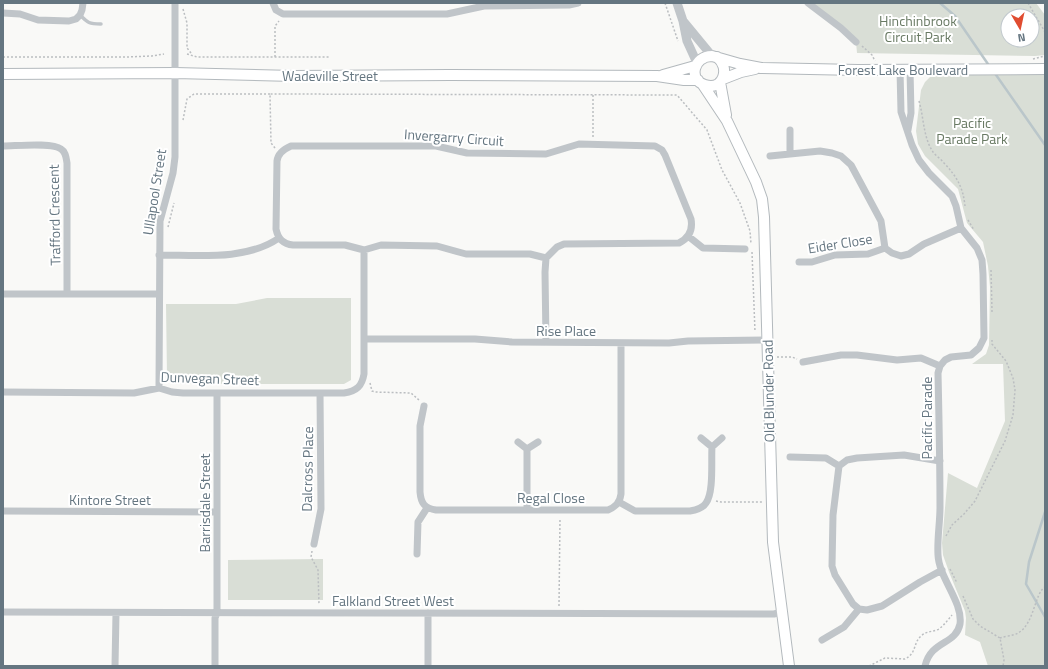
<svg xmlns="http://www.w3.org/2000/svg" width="1048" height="669" viewBox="0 0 1048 669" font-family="'Titillium Web',sans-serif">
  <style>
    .green { fill: #d9ded6; fill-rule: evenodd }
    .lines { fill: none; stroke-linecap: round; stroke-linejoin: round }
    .stream { stroke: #bac6ca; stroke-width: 2.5 }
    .secondary-casing { stroke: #b3b9bd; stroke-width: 12 }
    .path { stroke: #bbbec1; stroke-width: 1.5; stroke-dasharray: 2 2; stroke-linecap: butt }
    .service { stroke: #c0c5c9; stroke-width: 3.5 }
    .minor { stroke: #c0c5c9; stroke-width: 7 }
    .tertiary { stroke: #c0c5c9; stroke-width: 9 }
    .secondary { stroke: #fff; stroke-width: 10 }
    .labels { text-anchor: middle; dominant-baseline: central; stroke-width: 4; stroke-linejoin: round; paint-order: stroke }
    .park-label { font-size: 14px; fill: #687963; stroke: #fff }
    .street-label { font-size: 14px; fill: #657681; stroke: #fff }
  </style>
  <rect width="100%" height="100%" fill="#f9f9f7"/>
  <path class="green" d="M808,3H1036L1045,15V55L1035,56L857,53L856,42ZM1008,16H1032V40H1008Z
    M1030,72H1045V666H988L980,642L965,635L966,618L965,611L949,572L943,555L942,543L948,473L977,488L1005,421L1003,364H972L986,354L989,345L990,287L988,266L983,242L967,223L958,189L925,156L918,144L916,131L921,90L925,82L932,75H995Z
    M267,298H351V380L344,384H176L168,380L167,376L166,304H236Z
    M323,559V600H228V560Z"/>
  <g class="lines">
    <path class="stream" d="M940,3L955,16L990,67
      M994,72L1045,145
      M1045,512L1029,562L1026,584L1045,617"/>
    <g class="secondary-casing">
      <path id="secondary" d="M717,57C731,68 723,91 705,85C688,80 693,56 712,56L740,64L761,68L858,70L1045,69
        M3,74L175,73L294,76L450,75L657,76L684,80H698
        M663,75L695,66
        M723,79L741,72L755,69
        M720,82L726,115
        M703,85L727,121L756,182L762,199L764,217L773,542L789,666"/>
    </g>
    <path class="path" d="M665,3L678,41
      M1028,3L1045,32
      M183,9L187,23V48L191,53
      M862,46L872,55L875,61
      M187,54L197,57H329
      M3,57H127L152,56L164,54
      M275,57V26L279,21
      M1033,59L1045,56
      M919,101C924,118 923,137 933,152C936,156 941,159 944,163C957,177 963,187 965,206
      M183,120L187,99L194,94H270
      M593,137V95
      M275,148L271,143L270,94L677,95L707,130L722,170L740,203L750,231L751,244
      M968,220L974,230
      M168,227L174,203
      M752,252L755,332
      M991,270L992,312
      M777,357H792L797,359
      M370,383L372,391L375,392L411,393L419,400
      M716,501L721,502H762
      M946,536L952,525L964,514L975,501L1005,441L1013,415L1015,390L1013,378L1006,361L992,344V340
      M312,551L311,557L318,570L319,605
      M950,569L957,583
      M963,596L973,619L980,626L1000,638L1004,660L1003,666
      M559,606L560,518
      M1000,638C1005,636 1013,636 1018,633C1034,625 1035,592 1045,587
      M869,666L885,658L905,659C917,653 913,643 921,636C926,631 933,632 939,629C944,625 948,620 952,615"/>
    <path class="service" d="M80,15C88,23 89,24 101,24"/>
    <path class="minor" d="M273,3L276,10L283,14H447L484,6L569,5L578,3
      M808,3L841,28L856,42
      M3,13L20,14L38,20L69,21L76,19L80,15L82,10L83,3
      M900,70L901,112L912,145L919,160L929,173L952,196L956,206L961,228L977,248L982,260L983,274L984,338L979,348L971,355L951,357L945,360L940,366L938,373C939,418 940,462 940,507C940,523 937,539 938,555C939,578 963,602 960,624C956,645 931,640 925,666
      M908,130L911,113L910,70
      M3,146C16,146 52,142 61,149C66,152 66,158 67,163V294
      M790,154L820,151L832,153L841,156L851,165L881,221L885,248L892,253L901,256L909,254L924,244L961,228
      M770,156L790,154V130
      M688,236L703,248L745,249
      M159,255C197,255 246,261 279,238
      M799,262H812L835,255L868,254L885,248
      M3,294H159
      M364,339H475L512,342L669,343L688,341L767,340
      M546,342L545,272L546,258
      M803,362L841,355H857L897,360L921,358L940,366
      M159,388L160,221L173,173L175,157V3
      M3,392L134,393L159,388L172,392L183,393H344C357,391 362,386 364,374V250L381,245L437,246L466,254H530L546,258L557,247L564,244L679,243C689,238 693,230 691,219L665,155L662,150L655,146L579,144L546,154L467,153L436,146H291C284,149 278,153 277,161L276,229C278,239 283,244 293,245H345L364,250
      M424,406L420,426V492C421,503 424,508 436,510H608C615,507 620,503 621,494V343
      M701,438L712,447L722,438
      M518,442L527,449L538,442
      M790,457L826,458L839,466
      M940,461L904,455L857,458L847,460L839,466L833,515L832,566L835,575L853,604L859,609L867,610L882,606L920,582L942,570
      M619,502L635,511H690C696,510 703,508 706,503C714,492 711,461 712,447
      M527,510V449
      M3,511L216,512
      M314,544L321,509L320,393
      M417,554L418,522L427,508
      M3,612L774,614L782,612
      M822,640L844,627L859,609
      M115,666L116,613
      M215,666V618L217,613V393
      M428,666V613"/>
    <path class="tertiary" d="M677,3L683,21L687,41L697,63
      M684,22L712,56"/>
    <use href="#secondary" class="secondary"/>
  </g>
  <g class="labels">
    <g class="park-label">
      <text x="918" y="20">Hinchinbrook<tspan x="918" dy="16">Circuit Park</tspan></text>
      <text x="972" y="122">Pacific<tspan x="972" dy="16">Parade Park</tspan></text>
    </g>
    <g class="street-label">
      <text x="903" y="69">Forest Lake Boulevard</text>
      <text x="330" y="75">Wadeville Street</text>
      <text transform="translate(454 137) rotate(4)">Invergarry Circuit</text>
      <text transform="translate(154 192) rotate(-81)">Ullapool Street</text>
      <text transform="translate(54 215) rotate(-91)">Trafford Crescent</text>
      <text transform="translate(840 243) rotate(-9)">Eider Close</text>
      <text x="566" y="330">Rise Place</text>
      <text transform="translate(210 378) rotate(2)">Dunvegan Street</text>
      <text transform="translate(768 391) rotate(-91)">Old Blunder Road</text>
      <text transform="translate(926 418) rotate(-90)">Pacific Parade</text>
      <text transform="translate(307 469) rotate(-89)">Dalcross Place</text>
      <text x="551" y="497">Regal Close</text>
      <text x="110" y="499">Kintore Street</text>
      <text transform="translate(204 503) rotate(-90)">Barrisdale Street</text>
      <text x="393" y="600">Falkland Street West</text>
    </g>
  </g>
  <rect width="1048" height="669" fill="none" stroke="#657681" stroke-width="8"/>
  <g transform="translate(1020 28) rotate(171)"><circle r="19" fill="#ffffff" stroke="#c1c8cd"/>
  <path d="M0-3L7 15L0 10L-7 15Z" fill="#e04c30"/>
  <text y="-6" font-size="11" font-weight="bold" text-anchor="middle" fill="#657681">N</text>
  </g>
</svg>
